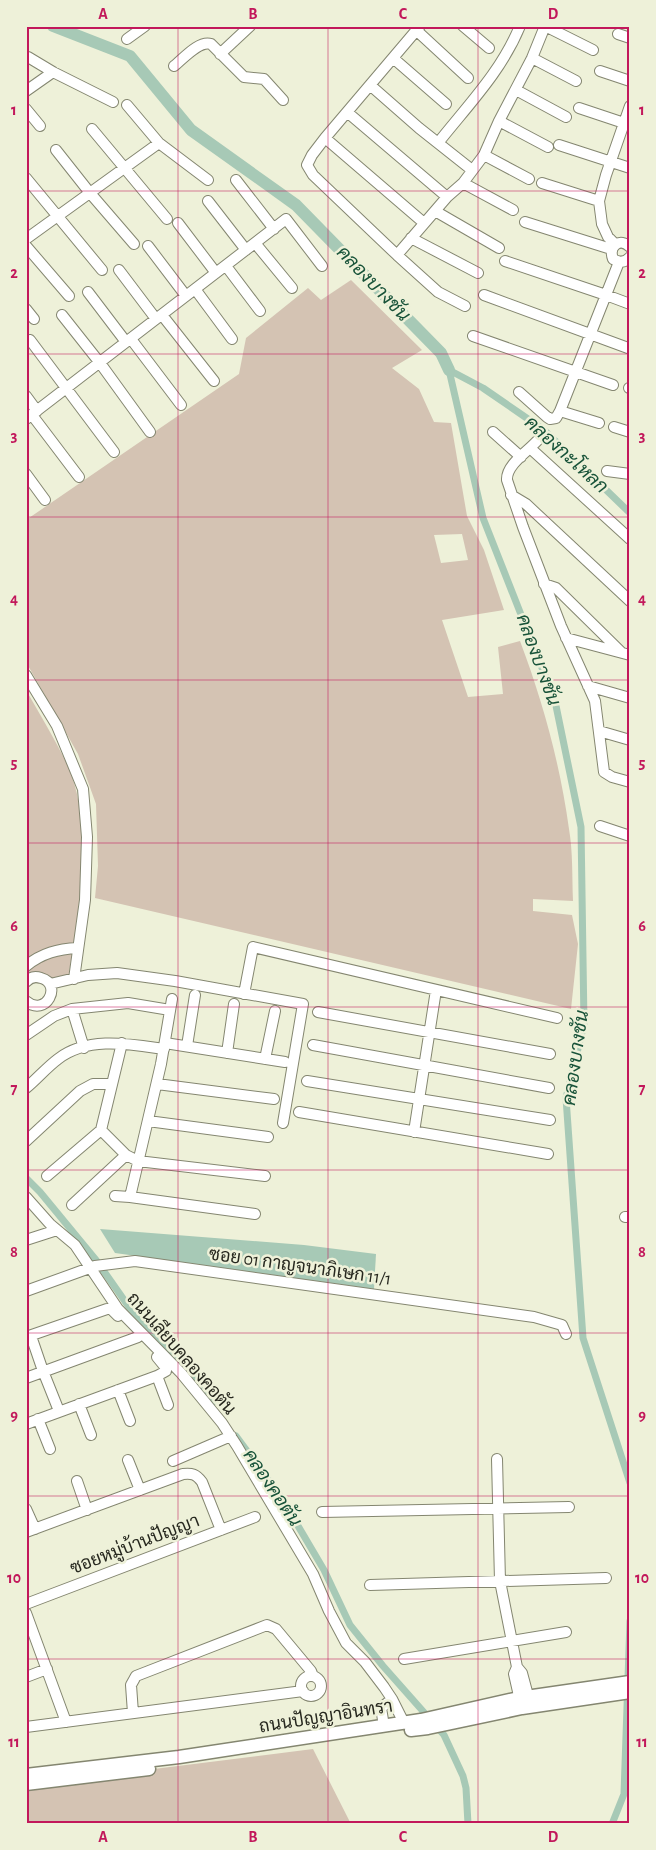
<svg xmlns="http://www.w3.org/2000/svg" width="656" height="1850" viewBox="0 0 656 1850" font-family="'Alegreya Sans',Sarabun,sans-serif">
  <style>
    .green { fill: #d4c3b3; fill-rule: evenodd }
    .water { fill: #a7c9b6 }
    .lines { fill: none; stroke-linecap: round; stroke-linejoin: round }
    .canal { stroke: #a7c9b6; stroke-width: 7 }
    .river { stroke: #a7c9b6; stroke-width: 12 }
    .minor-casing { stroke: #848670; stroke-width: 12 }
    .major-casing { stroke: #848670; stroke-width: 15 }
    .minor { stroke: #fff; stroke-width: 10 }
    .major { stroke: #fff; stroke-width: 12 }
    .grid { fill: none; stroke: #c2185b; stroke-width: 1; stroke-opacity: 0.55 }
    .labels { text-anchor: middle; dominant-baseline: central; stroke-width: 5; stroke-linejoin: round; paint-order: stroke }
    .street-label { font-size: 18px; fill: #27281f; stroke: #eef1d9 }
    .water-label { font-size: 19px; font-style: italic; fill: #185339; stroke: #eef1d9 }
    .neatline { fill: none; stroke: #c2185b; stroke-width: 2 }
    .grid-label { font-size: 16px; text-anchor: middle; font-weight: bold; fill: #c2185b }
  </style>
  <rect width="100%" height="100%" fill="#eef1d9"/>
  <path class="green" d="M351,280L422,350L392,368L419,389L434,422L451,423L467,516L484,550L504,610L442,620L468,697L503,694L498,647L520,641C543,702 560,764 569,829C573,852 572,877 573,901L533,899V911L572,915L578,944L571,1009L95,898L98,866L96,804L78,754L26,662V520L239,374L246,338L308,288L321,300ZM462,534L468,560L441,563L434,535Z
    M26,690C40,715 55,739 67,764C95,824 78,915 68,979L55,981L26,977Z
    M313,1749L351,1824H26V1785Z"/>
  <path class="water" d="M100,1229L304,1245L376,1254L374,1289L115,1253Z"/>
  <g class="lines">
    <path class="canal" d="M449,370L483,518L555,701L581,827L584,1024L566,1098L583,1338L630,1483
      M449,370L483,388L544,430L630,513
      M26,1178L40,1192L96,1260L129,1307L175,1354L212,1403
      M236,1436L281,1497L324,1570L350,1625L383,1666L444,1735L463,1776L466,1788L468,1824
      M612,1824L624,1794L630,1621"/>
    <path class="river" d="M53,26L130,56L191,130L296,205L441,353L449,370"/>
    <g class="minor-casing">
      <path id="minor" d="M420,26L325,138L312,155L307,165L313,175L397,255L438,292L465,306
        M463,26L489,48
        M545,26L593,50
        M416,30L468,78
        M618,34L630,38
        M127,39L145,26
        M220,54L250,26
        M28,57L53,72
        M393,58L446,104
        M532,58L576,81
        M174,66C183,59 199,40 211,44L244,77L264,79L283,100
        M600,71L630,81
        M370,85L419,128L472,170
        M516,90L566,117
        M26,91L53,72L113,102
        M127,105L159,143L208,180
        M579,108L630,125
        M26,109L40,126
        M347,112L447,197
        M499,121L548,147
        M92,129L167,219
        M325,138L424,223
        M438,143C468,105 501,72 520,26
        M559,145L630,168
        M56,150L90,193L134,244
        M484,155L529,179
        M26,178L102,270
        M236,180L274,229
        M463,183L513,210
        M542,183L599,201
        M208,201L246,250
        M435,211L499,248
        M525,222L611,249
        M178,223L216,273
        M411,238L478,273
        M26,239L159,143
        M255,243L292,288
        M615,244L608,237L602,224L599,201L606,175L630,106
        M26,246L69,296
        M148,246L186,296
        M630,247C620,237 608,246 613,259C619,263 625,263 630,257
        M397,255L447,197L463,183L484,155L499,121L532,58L545,26
        M505,261L606,295L630,304
        M226,266L260,311
        M119,270L156,319
        M195,289L232,339
        M88,292L126,342
        M484,295L628,348
        M26,309L34,319
        M62,315L100,363L150,432
        M162,315L214,381
        M473,336L613,385
        M131,339L181,405
        M30,340L114,452
        M629,388H630
        M519,392L547,417L550,419L556,418L560,411L619,262
        M26,396L37,411
        M560,411L599,423
        M32,415L79,477
        M26,419L286,219L322,266
        M614,427L630,432
        M493,432L521,457
        M537,441C527,452 506,465 507,480L523,527L561,626L595,701L604,772L612,777L630,782
        M530,448L630,539
        M607,471L630,474
        M26,474L45,500
        M511,495L526,504L630,601
        M544,584L556,588L621,652
        M566,638L630,655
        M26,675L57,726L83,789L87,837L85,900L74,979
        M588,686L630,698
        M599,731L630,740
        M600,826L630,836
        M26,966C42,953 58,949 78,948
        M26,982C30,977 35,976 41,978C63,984 46,1018 26,1001
        M50,984L88,975L117,973L175,981L303,1004L283,1123
        M244,994L253,947L557,1018
        M172,999L161,1064L130,1197L255,1214
        M72,1009L84,1048
        M318,1012L550,1054
        M26,1035L54,1016L72,1009L128,1003L170,1010
        M165,1043L285,1062
        M313,1045L549,1088
        M187,1046L195,995
        M227,1053L234,1004
        M265,1059L275,1011
        M307,1081L550,1120
        M157,1084L274,1099
        M26,1088C37,1079 46,1068 58,1059C88,1036 129,1044 164,1049
        M299,1112L548,1154
        M148,1121L268,1137
        M101,1130L126,1155L138,1161L265,1176
        M414,1132L436,990
        M26,1141L80,1091L93,1084H111
        M47,1176L101,1130L122,1043
        M115,1196L130,1197
        M26,1197L50,1224L75,1245L118,1309L181,1373L222,1423L237,1446L313,1574L329,1611L346,1643L365,1662L384,1687L392,1699L404,1723
        M72,1205L126,1155
        M625,1217H630
        M26,1240L57,1230
        M26,1291L95,1266L135,1261L534,1317L562,1325L566,1334
        M31,1336L43,1371L59,1411
        M26,1337L107,1309H111L118,1316
        M157,1376L168,1405
        M26,1378L138,1337
        M118,1390L130,1421
        M79,1404L91,1435
        M38,1419L50,1449
        M26,1424L157,1376L166,1371V1368L157,1357
        M497,1459L500,1581L517,1667L514,1674L521,1705
        M128,1460L140,1490
        M173,1461L231,1436
        M77,1481L87,1510
        M26,1509L35,1529
        M322,1512L569,1507
        M26,1532L183,1474C192,1473 196,1474 202,1482L221,1530
        M370,1585L606,1578
        M26,1604L255,1517
        M26,1613L66,1722
        M404,1659L566,1632
        M517,1667L522,1673L530,1703
        M301 1686a10 10 0 1 1 20 0a10 10 0 1 1-20 0Z
        M26,1677L47,1669
        M133,1713L131,1685L136,1676L267,1625L276,1629L311,1671L313,1676
        M384,1726L381,1708L392,1699
        M26,1727L303,1691"/>
    </g>
    <g class="major-casing">
      <path id="major" d="M411,1730L428,1728L522,1708L630,1692
        M26,1775L179,1757L421,1720L519,1698L630,1682
        M26,1784L149,1769"/>
    </g>
    <use href="#minor" class="minor"/>
    <use href="#major" class="major"/>
  </g>
  <path class="grid" d="M178,26V1824M328,26V1824M478,26V1824M26,191H630M26,354H630M26,517H630M26,680H630M26,843H630M26,1007H630M26,1170H630M26,1333H630M26,1496H630M26,1659H630"/>
  <g class="labels">
    <g class="street-label">
      <text transform="translate(300 1267) rotate(8)">ซอย 01 กาญจนาภิเษก 11/1</text>
      <text transform="translate(181 1354) rotate(49)">ถนนเลียบคลองคอตัน</text>
      <text transform="translate(135 1545) rotate(-21)">ซอยหมู่บ้านปัญญา</text>
      <text transform="translate(326 1717) rotate(-9)">ถนนปัญญาอินทรา</text>
    </g>
    <g class="water-label">
      <text transform="translate(373 284) rotate(46)">คลองบางชัน</text>
      <text transform="translate(566 455) rotate(42)">คลองกะโหลก</text>
      <text transform="translate(538 660) rotate(70)">คลองบางชัน</text>
      <text transform="translate(576 1058) rotate(-82)">คลองบางชัน</text>
      <text transform="translate(272 1488) rotate(56)">คลองคอตัน</text>
    </g>
  </g>
  <rect width="656" height="1850" fill="none" stroke="#eef1d9" stroke-width="55"/>
  <rect x="28" y="28" width="600" height="1794" class="neatline"/>
  <g class="grid-label">
    <text x="103" y="19">A</text>
    <text x="253" y="19">B</text>
    <text x="403" y="19">C</text>
    <text x="553" y="19">D</text>
    <text x="14" y="115">1</text>
    <text x="642" y="115">1</text>
    <text x="14" y="278">2</text>
    <text x="642" y="278">2</text>
    <text x="14" y="441">3</text>
    <text x="642" y="441">3</text>
    <text x="14" y="604">4</text>
    <text x="642" y="604">4</text>
    <text x="14" y="768">5</text>
    <text x="642" y="768">5</text>
    <text x="14" y="931">6</text>
    <text x="642" y="931">6</text>
    <text x="14" y="1094">7</text>
    <text x="642" y="1094">7</text>
    <text x="14" y="1257">8</text>
    <text x="642" y="1257">8</text>
    <text x="14" y="1420">9</text>
    <text x="642" y="1420">9</text>
    <text x="14" y="1583">10</text>
    <text x="642" y="1583">10</text>
    <text x="14" y="1747">11</text>
    <text x="642" y="1747">11</text>
    <text x="103" y="1842">A</text>
    <text x="253" y="1842">B</text>
    <text x="403" y="1842">C</text>
    <text x="553" y="1842">D</text>
  </g>
</svg>
